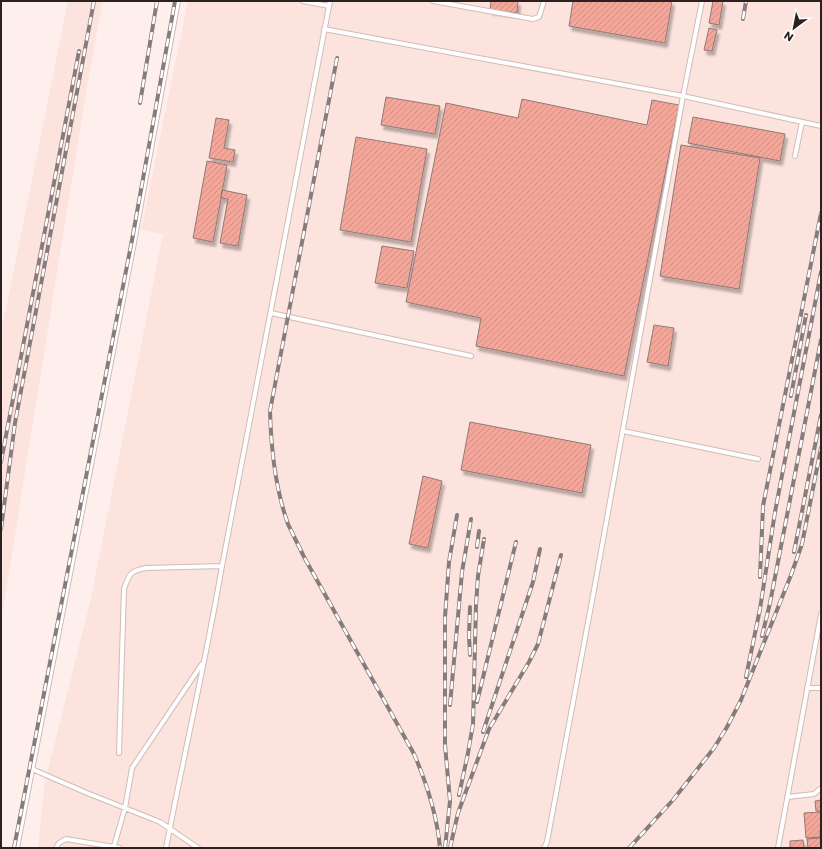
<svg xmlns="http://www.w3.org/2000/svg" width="822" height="849" viewBox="0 0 822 849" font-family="Poppins,sans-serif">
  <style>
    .built { fill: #fde3de }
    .building { fill: url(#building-hatch); stroke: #8f7a76; filter: url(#shadow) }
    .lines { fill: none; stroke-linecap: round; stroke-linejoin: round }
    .lane-casing { stroke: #d2bbb7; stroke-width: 6 }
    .lane { stroke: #fff; stroke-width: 4 }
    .rail-casing { stroke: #887c7b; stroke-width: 4 }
    .rail { stroke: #fff; stroke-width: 2.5; stroke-dasharray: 8; stroke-linecap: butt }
  </style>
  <defs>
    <pattern id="building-hatch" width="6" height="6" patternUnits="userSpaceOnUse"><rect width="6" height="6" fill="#f3a79b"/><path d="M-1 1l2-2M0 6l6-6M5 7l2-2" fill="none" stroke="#d08f85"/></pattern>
    <filter id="shadow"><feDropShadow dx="2.5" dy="4.5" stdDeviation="1" flood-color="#0004"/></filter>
  </defs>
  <rect width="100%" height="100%" fill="#feefed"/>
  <path class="built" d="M68,1H103L89,74L1,622V333Z
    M188,1H821V848H38L45,781L91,598L163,234L141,230Z"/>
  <path class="building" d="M491,1H518L517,13L490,10Z
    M573,1H672L665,43L569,26Z
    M713,1H723L719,25L709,23Z
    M709,28L717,30L712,51L704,50Z
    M386,97L440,106L435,134L381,125Z
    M522,99L647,125L652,100L679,105L624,376L476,346L481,318L406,302L446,103L518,118Z
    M693,117L785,134L780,161L688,143Z
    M216,118L229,120L224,148L235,150L233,162L209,158Z
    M356,137L427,149L411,242L340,230Z
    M681,145L760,158L739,289L660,276Z
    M207,161L227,165L213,242L193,238Z
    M222,190L247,195L238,246L220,243L228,199L221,198Z
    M382,246L414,251L407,288L375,283Z
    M654,325L674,328L668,366L647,362Z
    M470,422L591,445L582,493L461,470Z
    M423,476L442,481L428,548L409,544Z
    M821,800V811H816L815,801Z
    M821,812L820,837L806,838L804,813Z
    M820,838L821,848H808L807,839Z
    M803,840L804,848H790V841Z"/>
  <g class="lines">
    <g class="lane-casing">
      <path id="lane" d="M303,1L329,6
        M433,1L533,19L539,17L544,1
        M324,29L683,96L821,126
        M795,156L802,122
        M271,313L471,356
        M623,431L758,459
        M807,688H821
        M119,753L124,589C129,574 130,571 146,568L222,566
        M32,769L87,793L160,822L198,848
        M787,797L814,794L821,788
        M114,846L125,808L132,768L202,664
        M17,848L133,248L178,1
        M56,848L59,843L66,839L120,848
        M166,848C184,754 206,660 222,566L330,1
        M544,848L547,842L594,590L683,96L702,1
        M778,848L821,614"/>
    </g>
    <use href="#lane" class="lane"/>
    <g class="rail-casing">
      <path id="rail" d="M743,19L746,1
        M337,58L270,411C271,448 275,488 288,524C293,535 299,546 304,557L414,754C427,784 437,815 440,848
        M140,103L157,1
        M791,396L806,315
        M1,462L79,51
        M1,529L15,423L94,1
        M477,547L479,531
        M794,552L821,415
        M760,577L763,506L821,213
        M762,636L770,603L821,340
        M470,655L469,636L470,607
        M746,677L760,609L775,512L821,272
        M477,702L516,542
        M450,705L462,572L471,519
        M483,732L533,582L540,549
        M459,795L468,753L473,724L476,605L478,576L484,539
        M14,848L132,240L175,1
        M445,848L450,801L445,745V617L449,562L457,515
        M450,848L458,813L489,729L529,662L538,644L561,555
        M629,848L673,800L714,748L727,727L741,700L791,575L802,544L821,448"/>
    </g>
    <use href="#rail" class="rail"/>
  </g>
  <rect width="822" height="849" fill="none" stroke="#2a2120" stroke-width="4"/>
  <g transform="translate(794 28) rotate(212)" stroke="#ffffff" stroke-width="3" paint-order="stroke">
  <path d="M0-3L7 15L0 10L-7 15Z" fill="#2a2120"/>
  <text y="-6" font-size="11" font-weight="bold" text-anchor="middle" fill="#2a2120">N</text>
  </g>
</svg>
